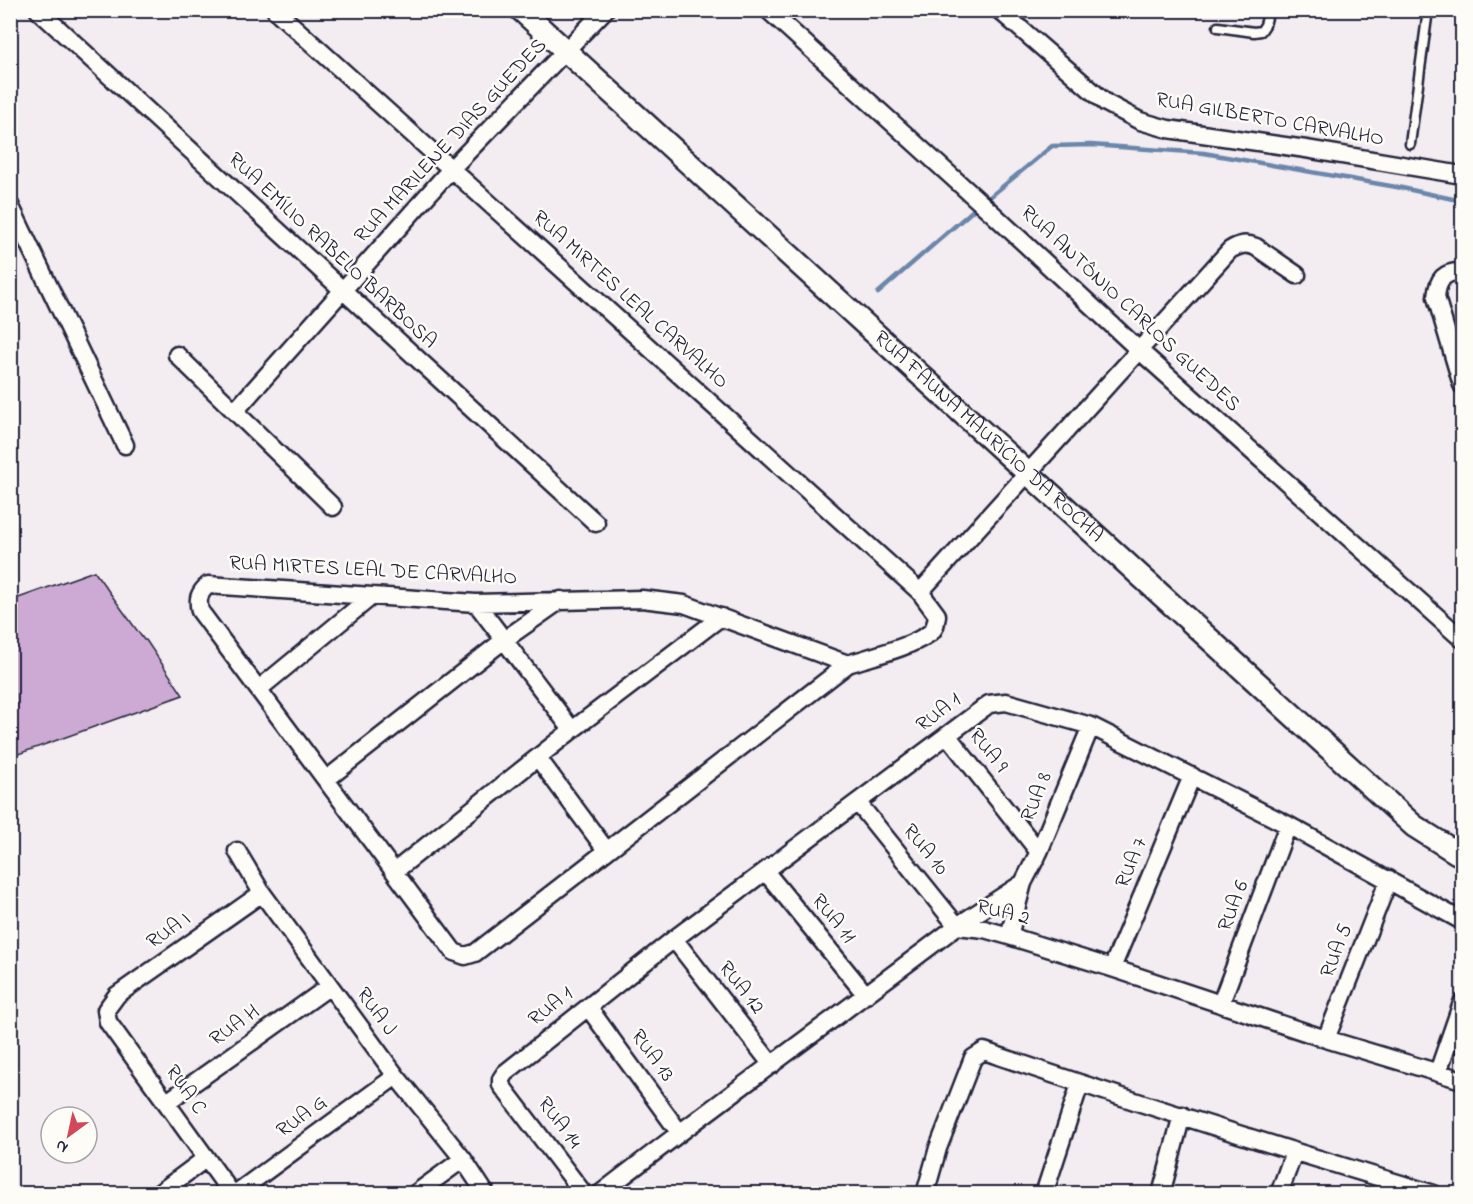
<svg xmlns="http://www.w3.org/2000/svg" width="1473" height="1204" viewBox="0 0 1473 1204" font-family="'Indie Flower',sans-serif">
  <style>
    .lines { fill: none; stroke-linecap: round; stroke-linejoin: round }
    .stream { stroke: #6a86ab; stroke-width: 4.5 }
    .building { fill: #cdaad4; stroke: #22223b; stroke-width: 1.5 }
    .service-casing { stroke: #22223b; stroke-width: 13 }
    .minor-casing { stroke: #22223b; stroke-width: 21 }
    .tertiary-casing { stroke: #22223b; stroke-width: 26 }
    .service { stroke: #fdfcf7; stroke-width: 8 }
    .minor { stroke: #fdfcf7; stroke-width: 16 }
    .tertiary { stroke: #fdfcf7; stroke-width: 21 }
    .labels { text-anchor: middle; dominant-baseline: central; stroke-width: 5; stroke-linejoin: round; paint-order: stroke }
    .street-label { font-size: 21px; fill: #22223b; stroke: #fdfcf7 }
  </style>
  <rect width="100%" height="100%" fill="#f3ecf0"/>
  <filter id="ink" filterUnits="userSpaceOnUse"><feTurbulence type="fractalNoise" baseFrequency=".0167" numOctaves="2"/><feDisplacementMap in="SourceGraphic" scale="12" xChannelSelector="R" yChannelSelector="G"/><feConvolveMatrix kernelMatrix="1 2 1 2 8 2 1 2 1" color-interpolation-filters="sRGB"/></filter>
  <g filter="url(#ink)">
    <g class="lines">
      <path class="stream" d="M985,201L1052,146L1091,145L1204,153L1402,188L1462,201
        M878,293L978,206"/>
    </g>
    <path class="building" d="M94,571L144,640H146L183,695L10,757V601Z"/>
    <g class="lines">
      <g class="service-casing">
        <path id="service" d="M1218,27L1254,32L1261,31L1265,25L1269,10
          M1410,144L1428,10"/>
      </g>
      <g class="minor-casing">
        <path id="minor" d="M38,10L596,523
          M275,10L920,592L937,615C936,622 936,628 930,633C909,648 872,656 848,664L475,953L465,956L454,952L200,611C197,599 199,593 208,585L476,603L642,599L684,604L848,664
          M768,10L993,214L1140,351L1462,639
          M999,10L1106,103L1140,121L1168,129L1306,149L1462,175
          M10,205L125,445
          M1462,272C1444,271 1438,279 1436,297L1462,385
          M177,355L333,507
          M235,411L451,169L605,10
          M920,592L1230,250C1240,244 1246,243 1256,247L1297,275
          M476,603L572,730
          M259,689L372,596
          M947,735L1039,852
          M538,758L606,850
          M327,779L504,640L561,600
          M858,803L957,926L1023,883
          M237,851L262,893L330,986L396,1076L463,1159L486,1194
          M395,871L572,730L721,617
          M765,871L866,995
          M1009,936L1023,883L1039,852L1091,726
          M674,939L772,1065
          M1112,968L1192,776
          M1221,1003L1288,825
          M588,1007L679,1132
          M1326,1039L1389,879
          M1438,1072L1462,1003
          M167,1102L330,986
          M158,1194L205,1159
          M232,1194L108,1022L106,1010L117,995L262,893
          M235,1194L396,1076
          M415,1194L463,1159
          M584,1194L501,1085V1079L505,1073L674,939L989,704L1006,702L1091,726L1288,825L1462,921
          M600,1194C718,1102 839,1016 957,926L984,929L1009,936L1112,968L1326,1039L1462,1080
          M925,1194L938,1148L973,1058L984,1051C1133,1102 1284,1149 1434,1194
          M1044,1194L1080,1084
          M1161,1194L1182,1115
          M1279,1194L1294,1152"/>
      </g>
      <g class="tertiary-casing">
        <g id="tertiary">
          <path id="s1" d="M521,10L1414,826L1457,853L1462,854"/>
        </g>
      </g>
      <use href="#service" class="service"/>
      <use href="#minor" class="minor"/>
      <use href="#tertiary" class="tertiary"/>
    </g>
  </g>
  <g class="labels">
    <g class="street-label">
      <text transform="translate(1270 120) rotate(10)">RUA GILBERTO CARVALHO</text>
      <text transform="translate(451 141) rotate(-47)">RUA MARILENE DIAS GUEDES</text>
      <text transform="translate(332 251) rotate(43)">RUA EMÍLIO RABELO BARBOSA</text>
      <text transform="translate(630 300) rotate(42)">RUA MIRTES LEAL CARVALHO</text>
      <text transform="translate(1130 309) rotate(43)">RUA ANTÔNIO CARLOS GUEDES</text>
      <text stroke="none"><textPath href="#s1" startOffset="633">RUA FAUNA MAURÍCIO DA ROCHA</textPath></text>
      <text transform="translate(373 571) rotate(3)">RUA MIRTES LEAL DE CARVALHO</text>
      <text transform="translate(939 713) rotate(-37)">RUA 1</text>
      <text transform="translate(988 751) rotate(52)">RUA 9</text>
      <text transform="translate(1037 797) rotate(-68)">RUA 8</text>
      <text transform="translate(925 850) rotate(51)">RUA 10</text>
      <text transform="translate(1132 863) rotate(-67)">RUA 7</text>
      <text transform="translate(1234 906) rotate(-69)">RUA 6</text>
      <text transform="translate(1003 913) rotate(14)">RUA 2</text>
      <text transform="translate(833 919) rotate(51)">RUA 11</text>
      <text transform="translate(169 931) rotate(-35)">RUA I</text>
      <text transform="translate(1337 951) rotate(-69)">RUA 5</text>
      <text transform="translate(741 988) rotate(52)">RUA 12</text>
      <text transform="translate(551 1007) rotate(-38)">RUA 1</text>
      <text transform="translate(376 1012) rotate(54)">RUA J</text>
      <text transform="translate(235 1026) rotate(-35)">RUA H</text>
      <text transform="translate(652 1056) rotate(54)">RUA 13</text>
      <text transform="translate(185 1090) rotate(55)">RUA C</text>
      <text transform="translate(302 1117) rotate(-36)">RUA G</text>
      <text transform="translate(559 1123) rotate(53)">RUA 14</text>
    </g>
  </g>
  <rect width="1473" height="1204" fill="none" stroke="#fdfcf7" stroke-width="36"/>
  <rect x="18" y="18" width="1437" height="1168" fill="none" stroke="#22223b" stroke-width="2" filter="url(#ink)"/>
  <g transform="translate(69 1135) rotate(213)"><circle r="28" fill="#fdfcf7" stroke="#a5a5ac" stroke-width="1.5"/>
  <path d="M0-4.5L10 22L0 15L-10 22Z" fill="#d1495b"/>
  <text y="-9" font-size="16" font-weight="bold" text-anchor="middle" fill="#22223b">N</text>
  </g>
</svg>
